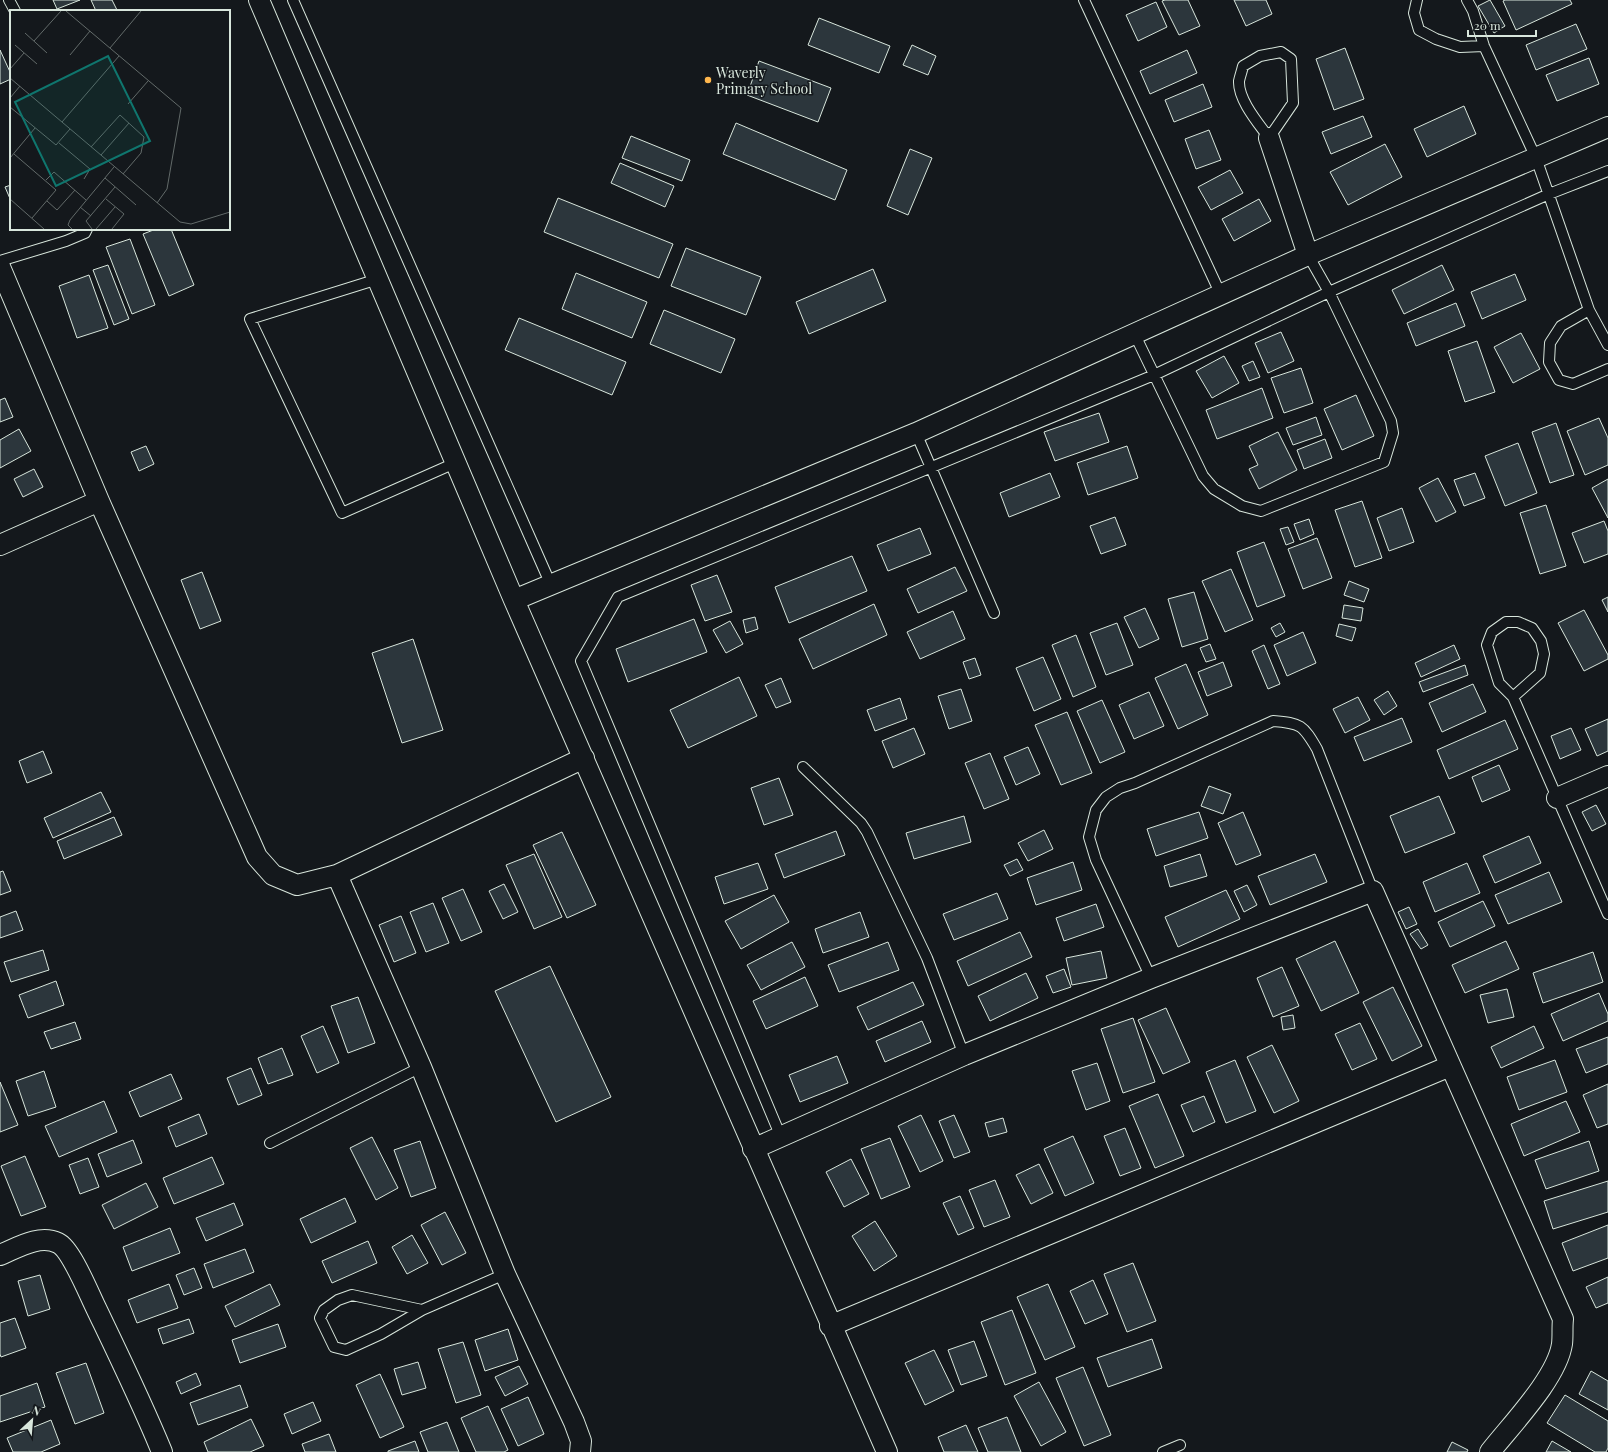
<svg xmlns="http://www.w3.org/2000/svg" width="1608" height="1452" viewBox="0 0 1608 1452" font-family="'Playfair Display',serif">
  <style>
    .building { fill: #2c363c; stroke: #d8e6dc }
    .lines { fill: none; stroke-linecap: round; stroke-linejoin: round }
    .lane-casing { stroke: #d8e6dc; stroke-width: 12 }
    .street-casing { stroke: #d8e6dc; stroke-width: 22 }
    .lane { stroke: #14181c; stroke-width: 10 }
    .street { stroke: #14181c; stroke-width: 20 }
    .poi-dot { fill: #ffb74d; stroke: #14181c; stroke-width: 1.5 }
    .labels { text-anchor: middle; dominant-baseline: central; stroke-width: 3; stroke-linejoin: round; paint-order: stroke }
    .poi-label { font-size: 14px; fill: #d8e6dc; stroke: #14181c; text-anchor: start }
    .inset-road { fill: none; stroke: #626a69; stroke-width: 1 }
    .view { fill: #0f766e; fill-opacity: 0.15; stroke: #0f766e; stroke-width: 2 }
    .inset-edge { fill: none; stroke: #d8e6dc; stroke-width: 2 }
  </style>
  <rect width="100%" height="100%" fill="#14181c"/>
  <path class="building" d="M53,0H80L57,9Z
    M91,0H112L117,10L96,11Z
    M1165,0H1188L1200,26L1179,35L1162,1Z
    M1234,0H1266L1272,14L1246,26Z
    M1490,0L1505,26L1494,33L1478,6Z
    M1505,0H1570L1572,4L1516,30L1503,1Z
    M1156,2L1167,27L1138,41L1126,15Z
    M819,18L890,46L879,73L808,45Z
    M1576,24L1587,49L1536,70L1526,45Z
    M912,45L936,56L928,75L903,65Z
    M1345,48L1364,99L1334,110L1316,59Z
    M0,50L11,74V79L0,84Z
    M1187,50L1197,73L1150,94L1140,71Z
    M1589,58L1599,84L1557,101L1546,75Z
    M759,61L831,88L818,122L747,95Z
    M1203,84L1212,107L1174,122L1165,100Z
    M1464,106L1476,134L1427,157L1414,129Z
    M1363,116L1372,137L1331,154L1322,132Z
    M736,123L847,170L835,200L723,154Z
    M1209,130L1221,160L1196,169L1185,139Z
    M631,136L690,160L682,181L622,158Z
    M1385,144L1402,177L1348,205L1330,172Z
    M910,149L932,158L908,215L887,206Z
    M620,163L674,186L665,207L611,183Z
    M1230,170L1243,193L1211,210L1198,187Z
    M11,185V201L5,187Z
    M558,198L673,244L659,278L544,232Z
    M1259,199L1271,221L1234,241L1222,219Z
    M156,229H171L194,285L169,296L143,234Z
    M130,239L155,305L132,314L106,247Z
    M686,248L761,277L746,315L671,286Z
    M108,265L129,319L114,325L93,270Z
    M1442,265L1454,290L1404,314L1392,290Z
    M873,269L886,301L809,334L796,302Z
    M576,273L647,302L632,338L562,309Z
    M1515,274L1526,300L1482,319L1471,292Z
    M89,275L108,328L77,338L59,286Z
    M1456,303L1465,326L1416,346L1407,323Z
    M664,310L735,339L721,373L650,344Z
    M519,318L626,362L612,395L505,350Z
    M1281,332L1294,361L1268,373L1255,343Z
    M1521,333L1540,369L1513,383L1494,347Z
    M1477,341L1495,392L1465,402L1448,351Z
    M1224,356L1239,383L1212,398L1196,371Z
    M1253,361L1260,377L1249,381L1242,366Z
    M1301,368L1313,403L1284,413L1271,378Z
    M1262,388L1273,418L1217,439L1206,410Z
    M1356,395L1374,436L1342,450L1324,409Z
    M5,398L13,417L0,422V400Z
    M1099,413L1109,442L1055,461L1044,432Z
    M1316,417L1322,435L1293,445L1286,428Z
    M1599,418L1608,438V465L1585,475L1567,431Z
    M1556,423L1574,475L1550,483L1532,432Z
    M19,429L31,451L0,468V440Z
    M1278,432L1297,470L1259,489L1249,469L1258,465L1249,446Z
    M1325,439L1332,458L1304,469L1297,450Z
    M1518,443L1537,493L1505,506L1485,456Z
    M146,446L154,464L139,471L131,452Z
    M1127,446L1138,478L1088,495L1077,463Z
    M34,469L43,487L23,497L14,479Z
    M1050,473L1060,497L1009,517L1000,493Z
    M1475,473L1485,498L1464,506L1454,480Z
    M1438,478L1456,512L1436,522L1419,488Z
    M1608,479V518L1592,488Z
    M1362,501L1382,558L1355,567L1335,510Z
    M1546,505L1566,566L1540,574L1520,513Z
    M1402,508L1414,542L1389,551L1377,518Z
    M1115,517L1126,545L1101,554L1090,526Z
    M1309,519L1314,534L1300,540L1294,524Z
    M1604,521L1608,531V554L1584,563L1572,533Z
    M1288,527L1294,542L1286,545L1280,529Z
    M920,528L931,554L888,571L877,545Z
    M1317,538L1332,578L1303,589L1288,549Z
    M1264,542L1285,596L1257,607L1237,552Z
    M852,556L867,591L789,623L775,587Z
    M955,567L967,591L918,613L907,589Z
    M1231,569L1253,620L1225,632L1202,581Z
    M202,572L221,621L200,629L181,580Z
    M717,575L732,612L705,621L691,585Z
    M1349,581L1369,589L1364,602L1344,595Z
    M1194,592L1208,639L1182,647L1168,599Z
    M1608,597V612L1602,600Z
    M874,604L887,635L813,669L799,639Z
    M1344,605L1363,608L1361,621L1342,618Z
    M1145,608L1159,639L1139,648L1124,617Z
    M1584,610L1608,655V659L1584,671L1558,623Z
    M953,611L965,639L920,659L907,632Z
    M755,617L758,629L746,633L743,620Z
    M694,619L707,652L628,682L616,649Z
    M730,621L743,644L726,653L713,630Z
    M1117,623L1133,665L1106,675L1090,633Z
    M1280,623L1285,632L1276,637L1271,628Z
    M1339,624L1356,628L1352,641L1336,636Z
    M1303,632L1316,663L1287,676L1274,645Z
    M1076,635L1096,687L1073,697L1052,645Z
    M413,639L443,730L402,743L372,653Z
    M1210,644L1216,659L1206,662L1200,648Z
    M1264,645L1280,684L1268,689L1252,651Z
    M1454,645L1460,659L1421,677L1415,663Z
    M1043,657L1061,699L1034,711L1016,668Z
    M975,658L981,675L969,679L963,662Z
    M1223,662L1232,686L1207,696L1198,672Z
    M1186,664L1208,715L1178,729L1155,678Z
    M1465,665L1468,675L1423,692L1419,682Z
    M739,677L757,716L688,748L670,710Z
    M781,678L791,702L776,708L765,685Z
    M1473,684L1486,712L1442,732L1429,703Z
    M961,689L972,721L949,729L938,696Z
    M1388,691L1397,706L1384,715L1374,700Z
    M1149,692L1164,726L1134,739L1119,705Z
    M1358,697L1370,720L1345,733L1333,709Z
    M900,698L907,719L875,731L867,710Z
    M1102,700L1125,752L1100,763L1077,711Z
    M1067,712L1092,773L1061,785L1035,725Z
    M1402,718L1412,742L1364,761L1354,737Z
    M1608,719V751L1597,756L1585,729Z
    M1505,720L1518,749L1449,779L1437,750Z
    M914,728L925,754L893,768L882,741Z
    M1571,728L1581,750L1560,759L1551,736Z
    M1028,747L1040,774L1016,785L1004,757Z
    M43,751L52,773L27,783L19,761Z
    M990,753L1009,799L984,809L965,763Z
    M1499,765L1510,790L1482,802L1472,777Z
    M779,778L793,815L764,825L751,788Z
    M1209,786L1231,794L1223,814L1201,806Z
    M101,792L111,812L53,838L44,818Z
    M1439,796L1455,833L1405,853L1390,816Z
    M1596,805L1606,824L1592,831L1582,812Z
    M1199,812L1208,838L1156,856L1147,829Z
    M1243,812L1261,855L1236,865L1218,823Z
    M964,816L971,842L914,859L906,833Z
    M114,817L122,835L64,859L57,841Z
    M1044,830L1053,849L1028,861L1018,843Z
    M836,831L845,855L784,878L775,854Z
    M562,832L596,905L567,918L533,845Z
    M1529,836L1541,863L1495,883L1483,856Z
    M534,854L562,917L534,929L506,865Z
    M1200,854L1207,876L1170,887L1164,866Z
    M1315,854L1327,882L1270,905L1258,876Z
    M1017,859L1023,870L1010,876L1004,865Z
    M1073,862L1082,890L1036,905L1027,878Z
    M758,863L768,889L724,904L715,877Z
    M1467,863L1480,893L1435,912L1423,882Z
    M3,871L11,891L0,895V872Z
    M1549,872L1562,902L1508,924L1495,895Z
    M504,884L518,912L503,919L489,891Z
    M1247,885L1257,905L1244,912L1234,891Z
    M463,889L482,932L461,941L442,898Z
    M1226,890L1240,919L1178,947L1165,917Z
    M997,893L1008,919L954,940L943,914Z
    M774,895L789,922L741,949L725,921Z
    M1483,901L1495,926L1450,947L1438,922Z
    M433,903L449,943L426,952L410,912Z
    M1096,904L1104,927L1064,941L1056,918Z
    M1409,907L1417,924L1406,929L1398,912Z
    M16,911L23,930L0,938V917Z
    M860,912L869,937L823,953L815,929Z
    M401,916L416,953L394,962L379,925Z
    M1418,929L1428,945L1421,949L1410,934Z
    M1020,932L1032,957L968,986L957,961Z
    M1335,941L1359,993L1321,1011L1296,959Z
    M1506,941L1519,969L1465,993L1452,965Z
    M792,942L805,967L761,990L747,965Z
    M888,942L899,970L839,992L828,965Z
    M43,950L49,970L11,982L4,962Z
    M1101,951L1107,978L1072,985L1066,958Z
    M1593,952L1603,982L1543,1003L1533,973Z
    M550,966L611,1097L556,1122L495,991Z
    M1282,967L1299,1006L1273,1017L1257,978Z
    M1064,969L1071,987L1053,993L1046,976Z
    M1026,973L1038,998L990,1021L978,996Z
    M805,977L818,1006L766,1029L753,1001Z
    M56,981L64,1005L28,1018L19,995Z
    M913,982L924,1005L868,1030L857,1007Z
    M1393,987L1422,1046L1392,1061L1363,1002Z
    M1507,989L1514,1017L1488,1023L1480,995Z
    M1599,993L1608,1014V1021L1563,1041L1551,1014Z
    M358,997L375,1043L348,1053L331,1006Z
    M1166,1008L1190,1062L1163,1074L1138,1020Z
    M1293,1015L1295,1028L1283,1030L1281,1017Z
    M1133,1018L1155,1082L1123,1093L1101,1029Z
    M922,1021L931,1042L885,1062L876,1041Z
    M75,1022L81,1039L51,1049L44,1032Z
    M1360,1023L1377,1059L1352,1070L1335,1034Z
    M323,1026L339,1063L317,1073L301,1036Z
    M1534,1026L1544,1048L1501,1068L1491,1047Z
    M1608,1037V1064L1586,1073L1576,1049Z
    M1272,1045L1299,1101L1274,1113L1247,1057Z
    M282,1048L293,1075L268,1084L258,1058Z
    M837,1056L848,1083L800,1102L789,1075Z
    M1235,1060L1256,1111L1226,1123L1206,1072Z
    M1555,1060L1567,1092L1519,1110L1507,1077Z
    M1097,1063L1110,1101L1086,1110L1072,1071Z
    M251,1068L262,1095L238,1105L227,1078Z
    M44,1071L56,1107L28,1116L16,1081Z
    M171,1074L182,1099L140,1117L129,1092Z
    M0,1082L18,1125L0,1132Z
    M1608,1084V1124L1597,1128L1583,1095Z
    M1158,1094L1184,1156L1155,1168L1129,1106Z
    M1204,1096L1215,1122L1193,1132L1181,1105Z
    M104,1101L117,1132L59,1157L45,1126Z
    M1566,1101L1580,1132L1524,1156L1511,1124Z
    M199,1114L207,1134L176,1147L168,1127Z
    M921,1115L943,1161L920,1172L898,1126Z
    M954,1115L970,1152L954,1158L939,1121Z
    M1003,1118L1007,1132L989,1137L985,1123Z
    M1125,1128L1141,1168L1120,1176L1104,1136Z
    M1073,1136L1094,1183L1065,1196L1044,1149Z
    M372,1137L398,1188L376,1200L350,1148Z
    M890,1138L910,1187L881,1199L861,1149Z
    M133,1140L142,1163L107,1177L98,1154Z
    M420,1141L436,1188L411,1197L394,1150Z
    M1589,1141L1599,1171L1546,1189L1535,1160Z
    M25,1156L46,1207L21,1216L1,1166Z
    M212,1157L224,1184L174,1204L163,1178Z
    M88,1158L99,1187L80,1194L69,1165Z
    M851,1159L869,1194L844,1207L826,1172Z
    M1039,1164L1053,1193L1031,1204L1016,1175Z
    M995,1180L1010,1217L984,1227L969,1190Z
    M1608,1181V1212L1553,1229L1544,1201Z
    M146,1183L158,1207L114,1229L102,1205Z
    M960,1196L974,1228L958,1235L943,1203Z
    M345,1198L356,1222L311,1243L300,1219Z
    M234,1203L243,1225L206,1241L196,1218Z
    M445,1212L466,1253L442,1265L421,1225Z
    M875,1221L897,1256L874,1271L852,1236Z
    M1608,1225V1258L1573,1271L1562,1243Z
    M170,1228L180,1253L132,1271L123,1247Z
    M412,1235L428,1263L407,1274L392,1247Z
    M368,1241L377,1263L332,1283L322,1261Z
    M245,1249L254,1272L213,1288L204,1264Z
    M1133,1263L1156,1321L1127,1332L1104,1274Z
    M194,1268L202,1288L184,1295L176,1275Z
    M40,1275L50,1309L28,1316L18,1281Z
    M1608,1277V1303L1596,1308L1586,1287Z
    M1093,1280L1108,1314L1085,1324L1070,1291Z
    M169,1284L178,1308L137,1323L128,1300Z
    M270,1284L280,1305L235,1327L225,1306Z
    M1048,1284L1075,1347L1045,1360L1017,1297Z
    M1012,1310L1036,1373L1005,1385L981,1322Z
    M15,1318L26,1348L1,1357L0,1354V1323Z
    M189,1319L194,1333L163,1344L158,1329Z
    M278,1324L286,1347L240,1363L232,1340Z
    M508,1329L518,1360L485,1371L475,1340Z
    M1152,1339L1162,1368L1108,1387L1097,1358Z
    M974,1341L987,1376L961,1385L948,1350Z
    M463,1342L481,1395L456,1403L438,1349Z
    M934,1350L954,1391L925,1405L905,1363Z
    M418,1362L426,1388L402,1395L394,1369Z
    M86,1363L104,1413L75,1424L56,1373Z
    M519,1366L528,1384L505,1396L495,1377Z
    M1083,1367L1111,1435L1084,1446L1056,1378Z
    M1591,1371L1608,1381V1410L1579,1394Z
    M196,1373L201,1385L181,1394L176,1382Z
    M380,1374L404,1427L380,1438L356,1385Z
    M1039,1382L1066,1432L1041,1446L1014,1396Z
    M37,1383L45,1407L0,1422V1396Z
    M240,1385L248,1407L198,1425L190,1403Z
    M1565,1395L1608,1421V1448L1606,1452H1595L1547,1423Z
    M528,1397L544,1434L518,1446L501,1409Z
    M313,1402L321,1421L292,1434L284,1414Z
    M488,1406L508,1450L504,1452H476L461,1418Z
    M1007,1417L1021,1452H988L978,1428Z
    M251,1419L264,1446L250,1452H208L204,1442Z
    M51,1420L60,1444L41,1452H13L7,1438Z
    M447,1422L459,1452H428L420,1432Z
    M966,1425L978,1452H944L938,1437Z
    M329,1434L336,1452H305L302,1444Z
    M415,1441L419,1452H388V1451Z
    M1552,1441L1571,1452H1546Z
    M1452,1442L1468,1450L1467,1452H1447Z"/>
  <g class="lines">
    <g class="lane-casing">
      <path id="lane" d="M9,0L15,11
        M293,0L551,585
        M1084,0L1221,295
        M1417,0L1414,13L1419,30L1436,39L1460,47L1484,46
        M1467,0L1473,11L1484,46L1536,158L1589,310L1608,345
        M1281,52L1291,59L1293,103L1269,138C1259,124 1238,100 1239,81C1240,76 1242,71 1243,66L1260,56Z
        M0,261L66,241L85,233L87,229
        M378,279L250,319L342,513L455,463
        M1589,310L1561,326L1550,343L1549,362L1559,380L1573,384L1608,369
        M1135,335L1203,476L1214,489L1242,506L1261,511L1384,462L1393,433L1391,421L1329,292L1308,255
        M916,433L994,613
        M1513,697L1540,673L1544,654L1541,641L1532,628L1518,622H1506L1492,632L1487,645L1499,683L1513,697L1608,914
        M803,767L861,823L867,832L927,958L964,1055
        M1151,978L1096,860L1089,837L1096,810L1106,797L1120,788L1135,783L1273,721C1301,723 1303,725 1317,749L1373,891
        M781,1137L581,661L618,597L1154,375L1329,292L1549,194L1608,171
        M270,1143L421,1067
        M422,1310L352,1295L338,1300L324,1310L320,1318L334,1347L346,1350L381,1334L422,1310L505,1274
        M1163,1452L1180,1445"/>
    </g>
    <g class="street-casing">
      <path id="street" d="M259,0L514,600L887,1452
        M1269,138L1308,255
        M0,267L99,501L257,857L273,875L297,885L337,875L584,758
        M0,545L99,501
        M514,600L916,433L1308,255L1608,127
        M1557,798L1608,776
        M337,875L421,1067L505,1274L574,1422L581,1441L580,1452
        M753,1149L964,1055L1151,978L1373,891L1563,1319C1562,1328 1563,1336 1562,1344C1557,1378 1511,1425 1490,1452
        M0,1255C17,1248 39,1234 58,1243C71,1249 89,1294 96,1308C119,1356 142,1403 162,1452
        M830,1326L1450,1066"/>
    </g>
    <use href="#lane" class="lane"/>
    <use href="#street" class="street"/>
  </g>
  <circle class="poi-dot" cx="708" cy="80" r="4"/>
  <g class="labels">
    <g class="poi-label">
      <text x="716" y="72">Waverly<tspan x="716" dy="16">Primary School</tspan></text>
    </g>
  </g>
  <g transform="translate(10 10)">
    <rect width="220" height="220" fill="#14181c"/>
    <path class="inset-road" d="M56,1L171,98L157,179L147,193M15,23L37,43M24,31L51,1M5,35L27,54M100,38L131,1M60,45L80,21M0,59L14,43M0,68L170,212L181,214L220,202M0,88L10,76M118,94L138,71M0,97L46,135L60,119M52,112L109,46M49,133L80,159L74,169M81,137L110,105L134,127L131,143L113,164M4,144L46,180L22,208M91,145L119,113M0,148L25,118M95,168L126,195M36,170L44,162L76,190M0,189L34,219M96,189L114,204L102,219M37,191L47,200L65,180M70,197L81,206M62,219L58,215L60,210L104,157M82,219L76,211L105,177M86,219L105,197"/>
    <path class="view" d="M98,46L140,131L46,176L5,92Z"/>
    <rect width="220" height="220" class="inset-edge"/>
  </g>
  <g transform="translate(32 1420) rotate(26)" stroke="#14181c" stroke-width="3" paint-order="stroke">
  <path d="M0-3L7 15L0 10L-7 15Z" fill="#d8e6dc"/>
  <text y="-6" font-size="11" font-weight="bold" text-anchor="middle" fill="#d8e6dc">N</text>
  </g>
  <path d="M1468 30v6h68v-6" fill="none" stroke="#d8e6dc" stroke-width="2"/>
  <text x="1474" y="30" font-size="12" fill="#d8e6dc" stroke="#14181c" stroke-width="3" paint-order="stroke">20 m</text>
</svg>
